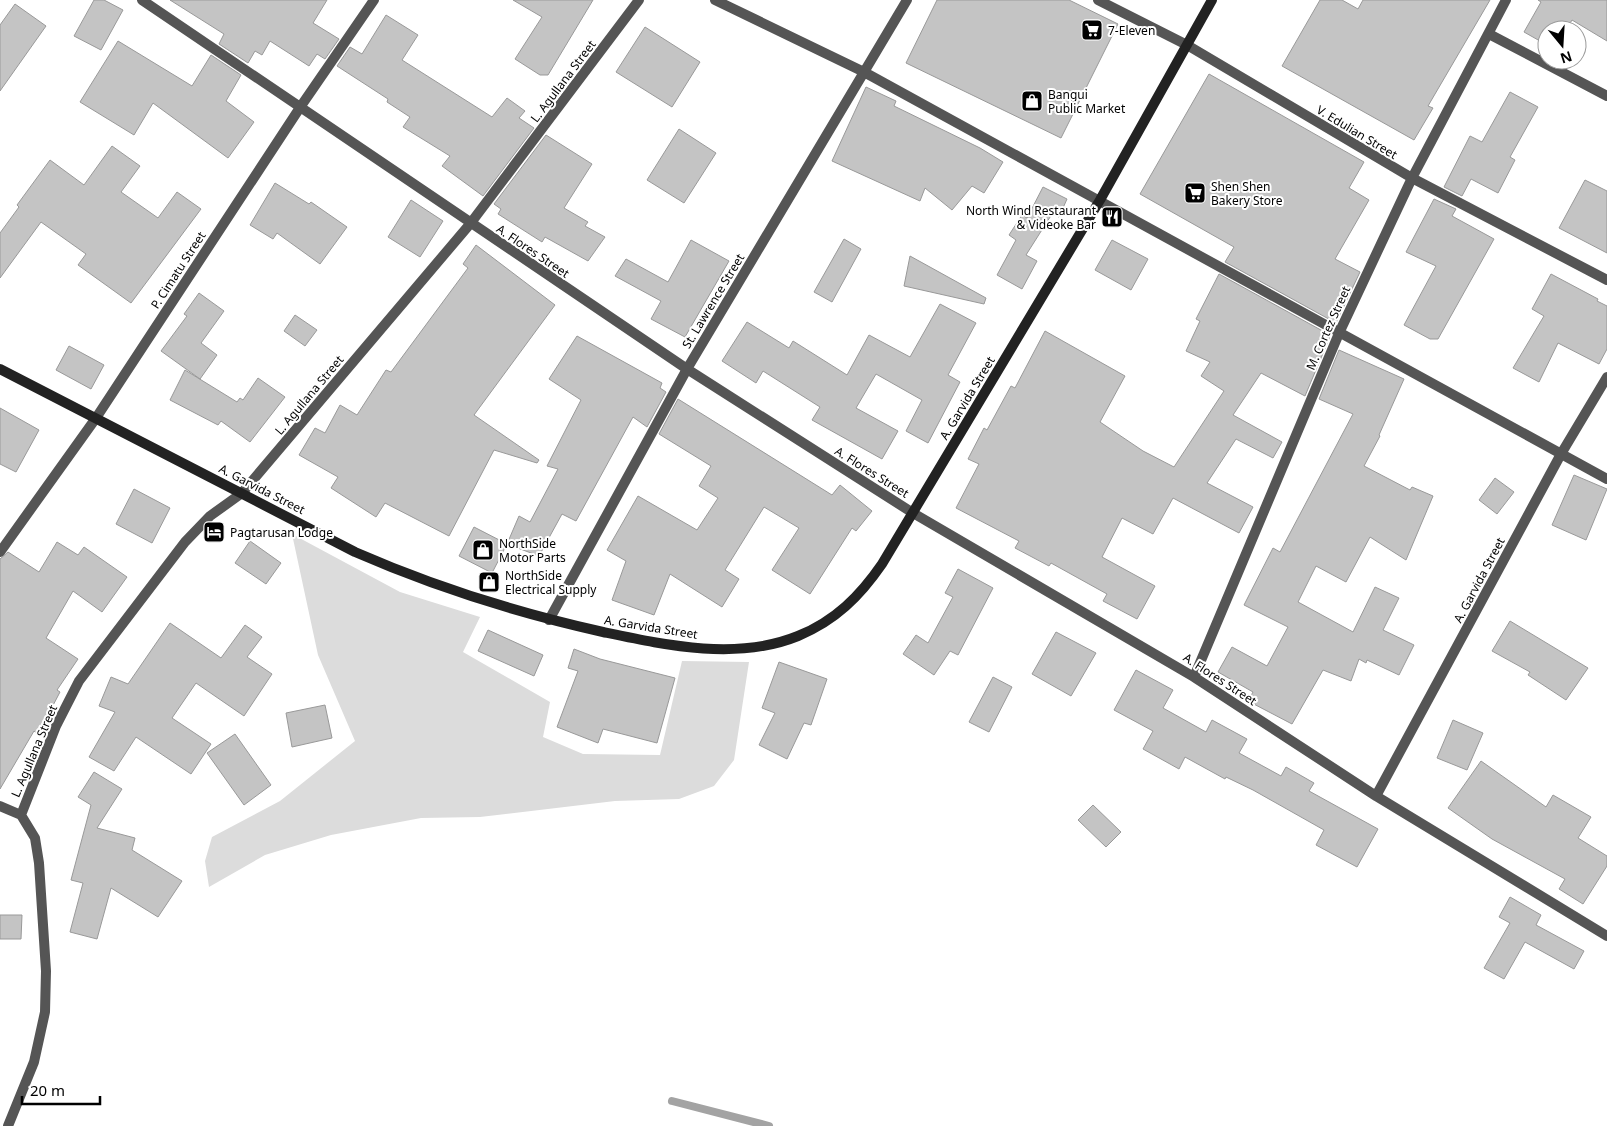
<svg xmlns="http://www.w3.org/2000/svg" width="1607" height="1126" viewBox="0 0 1607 1126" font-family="'Noto Sans',sans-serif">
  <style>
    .green { fill: #dcdcdc }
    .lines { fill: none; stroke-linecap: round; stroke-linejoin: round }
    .stream { stroke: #a3a3a3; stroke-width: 8 }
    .building { fill: #c4c4c4; stroke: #999 }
    .street { stroke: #555; stroke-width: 10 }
    .secondary { stroke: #222; stroke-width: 10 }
    .labels { text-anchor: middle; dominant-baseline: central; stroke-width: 4; stroke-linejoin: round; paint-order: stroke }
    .poi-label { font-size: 12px; fill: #000; stroke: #fff; text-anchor: start }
    .street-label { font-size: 12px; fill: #000; stroke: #fff }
  </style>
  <rect width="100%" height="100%" fill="#fff"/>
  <path class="green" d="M292,534L400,592L480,617L463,652L550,702L543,737L583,754L660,755L682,661L749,662L734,760L714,786L679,799L615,801L480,817L421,818L331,835L265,855L209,887L205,861L212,837L280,801L355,741L318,655Z"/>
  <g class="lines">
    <path class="stream" d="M672,1101L769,1126"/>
  </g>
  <path class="building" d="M94,0H104L123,10L101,50L74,36Z
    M170,0H327L313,23L339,39L325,59L317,54L309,66L270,41L262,55L255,51L248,63L219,44L224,34Z
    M513,0H593L548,75H540L515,59L542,17Z
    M937,0H1069L1118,24L1061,138L906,63Z
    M1320,0H1342L1358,9L1363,0H1490L1428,106L1433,108L1414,140L1282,66Z
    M1538,0H1607V41L1572,20L1566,30H1547V45L1524,32L1541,2Z
    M15,4L46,26L0,91V25Z
    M386,15L418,35L402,60L492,117L507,98L525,111L519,118L534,128L483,196L442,166L450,156L403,127L410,117L387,102L388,99L337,66L350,47L362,54Z
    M645,27L700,62L672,107L616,72Z
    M118,41L192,86L211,55L241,75L226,101L254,122L228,158L153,103L134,135L80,102Z
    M1209,74L1364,162L1349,188L1369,200L1335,259L1360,272L1336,323L1225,262L1234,247L1140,194Z
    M866,87L896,101L894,106L980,148L1003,162L984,193L972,186L952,210L925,188L920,201L832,161Z
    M1510,92L1538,107L1510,157L1515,160L1498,193L1471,179L1462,196L1444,187L1470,136L1482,142Z
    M679,129L716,153L684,203L647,180Z
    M546,135L592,164L564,208L588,222L585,226L605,237L588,261L545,237L542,242L498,214L501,209L494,204Z
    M112,146L140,166L121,192L158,218L177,192L201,209L131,303L78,265L86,254L41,222L0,278V233L19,207L17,205L50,160L84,185Z
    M1585,180L1607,191V253L1559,228Z
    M275,183L309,204L311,202L347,227L320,264L277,233L273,239L250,225Z
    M1043,187L1067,199L1059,217L1052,214L1026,255L1037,261L1022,289L997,275L1016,240L1009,235L1022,215L1027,218Z
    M1434,199L1456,209L1452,216L1494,239L1438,339H1430L1404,325L1436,266L1406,252Z
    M411,200L443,221L420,257L388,237Z
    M844,239L861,249L832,302L814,292Z
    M691,240L729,261L685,337L651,319L661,301L615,276L626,259L668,282Z
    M1112,240L1148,259L1131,290L1095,270Z
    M476,245L555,305L474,415L539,460L537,463L494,450L449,536L385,503L376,517L331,488L338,477L299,455L315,428L325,433L340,405L357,415L386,370L391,372L468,268L463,264Z
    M910,256L986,298L984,304L904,286Z
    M1219,274L1330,335L1329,339L1305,396L1261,373L1233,415L1282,442L1273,458L1236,439L1207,483L1253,507L1239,533L1173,498L1153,534L1122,518L1102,557L1155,586L1137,619L1103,601L1107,594L1051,563L1049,566L1015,548L1019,541L956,508L979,464L968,459L984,428L987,430L1011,386L1015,388L1045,331L1125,376L1100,422L1143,451L1174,467L1224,391L1201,376L1210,362L1186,351L1200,321L1196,319Z
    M1551,274L1598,299L1597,301L1607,306V349L1599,364L1558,343L1539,382L1513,368L1544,316L1532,309Z
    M199,293L224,311L201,343L217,355L200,379L161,351L187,316L184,314Z
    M940,304L976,323L948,375L960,382L928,443L906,431L922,400L876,374L856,408L898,431L882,459L812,420L820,407L763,371L756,383L722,361L747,322L789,348L793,341L847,375L869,335L910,357Z
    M295,315L317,330L305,346L284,331Z
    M577,336L662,383L660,388L666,392L647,427L633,417L576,521L562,514L539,556L507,544L519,516L530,522L558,469L547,466L581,400L549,379Z
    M69,346L104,365L91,389L56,370Z
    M1339,350L1404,379L1379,435L1380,436L1364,466L1410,490L1412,487L1433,496L1406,560L1370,537L1346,582L1316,566L1298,602L1353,632L1375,587L1399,598L1383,630L1414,645L1399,675L1367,660L1366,663L1359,659L1351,681L1323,670L1292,724L1248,701L1253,692L1218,672L1232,647L1267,666L1288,627L1244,605L1273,548L1280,552L1353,414L1319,399Z
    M185,370L237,402L240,398L243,400L258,378L285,397L250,442L221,421L218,425L170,400Z
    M678,399L832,495L840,485L872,511L856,531L852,528L810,594L772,570L799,528L764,507L725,570L739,579L722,607L670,574L654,615L612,600L626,561L607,550L638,496L697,530L718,498L699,486L711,466L659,434Z
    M0,408L39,430L16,472L0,464Z
    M1574,475L1607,489L1586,540L1552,525Z
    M1495,478L1514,492L1497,514L1479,500Z
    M134,489L170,508L152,543L116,524Z
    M474,527L507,544L492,573L459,556Z
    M250,541L281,563L266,584L235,563Z
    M57,542L78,555L84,547L127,577L102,612L73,591L46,638L78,659L57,690L60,692L38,734L34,731L0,789V559L8,552L39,572Z
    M958,569L993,588L958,655L950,651L934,675L903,654L916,635L928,643L953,597L945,593Z
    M1510,621L1588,668L1566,700L1528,675L1530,672L1492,651Z
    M170,623L221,658L245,625L262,637L247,657L272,674L244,716L196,683L172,718L211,744L191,774L136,737L114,771L89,757L115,712L99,706L111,677L128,684Z
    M488,630L543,655L534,676L478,651Z
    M1056,632L1096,653L1071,696L1032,674Z
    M574,649L600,659L675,678L657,743L603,729L598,743L557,727L578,671L568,668Z
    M779,662L827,679L811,725L804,723L787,759L759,745L775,713L762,708Z
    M1136,670L1173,690L1163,708L1206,732L1212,720L1247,739L1239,753L1281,776L1286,767L1314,783L1309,791L1378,829L1357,867L1316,845L1324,830L1253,790L1226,777L1225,779L1185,757L1179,769L1143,749L1153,731L1114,710Z
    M993,677L1012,687L989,732L969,722Z
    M325,705L332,738L292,747L286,713Z
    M1453,720L1483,733L1467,770L1437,758Z
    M235,734L271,785L244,805L207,753Z
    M1481,761L1546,807L1553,795L1591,817L1578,838L1607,856V866L1583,904L1559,889L1565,879L1492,839L1448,808Z
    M94,772L122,789L97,828L135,838L132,850L182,881L158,917L111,888L97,939L70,932L83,883L71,880L91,805L78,797Z
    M1093,805L1121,832L1106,847L1078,820Z
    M1510,897L1541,915L1536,925L1584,951L1574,969L1525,942L1504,979L1484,968L1510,923L1499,917Z
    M0,915H22L21,939H0Z"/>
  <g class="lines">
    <path class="street" d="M142,0L687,369L913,513L1194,677L1376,796L1607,936
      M715,0L864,72L1607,479
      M1098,0L1187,45L1412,178L1607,280
      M1489,34L1607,96
      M0,552L96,418L301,106L374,0
      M549,620L687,369L907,0
      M1194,677L1340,331L1412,178L1506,0
      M1376,796L1561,454L1607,377
      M0,806L21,815L35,838L39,863L46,971L45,1012L34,1062L8,1126
      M21,815L56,726L79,681L185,542L210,516L242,493L470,224L639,0"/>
    <path class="secondary" d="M0,369L355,552C435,587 518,613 603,632C665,645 737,661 798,636C835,621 860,596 882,564L1100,200L1212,0"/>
  </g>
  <defs>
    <g id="supermarket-square" transform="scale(1.125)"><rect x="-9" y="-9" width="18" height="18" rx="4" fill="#000" stroke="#fff"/><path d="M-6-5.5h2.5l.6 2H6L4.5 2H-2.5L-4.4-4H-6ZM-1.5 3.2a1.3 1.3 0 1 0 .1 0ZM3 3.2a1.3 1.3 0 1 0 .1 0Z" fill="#fff"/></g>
    <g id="shop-square" transform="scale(1.125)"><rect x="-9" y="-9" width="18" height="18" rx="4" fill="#000" stroke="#fff"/><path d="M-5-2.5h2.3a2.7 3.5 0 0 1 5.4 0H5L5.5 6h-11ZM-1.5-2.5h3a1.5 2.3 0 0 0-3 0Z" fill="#fff"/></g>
    <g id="restaurant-square" transform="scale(1.125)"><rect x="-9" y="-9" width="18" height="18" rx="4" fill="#000" stroke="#fff"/><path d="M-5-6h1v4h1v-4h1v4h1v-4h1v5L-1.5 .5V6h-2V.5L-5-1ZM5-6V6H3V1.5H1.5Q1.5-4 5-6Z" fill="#fff"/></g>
    <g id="hotel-square" transform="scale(1.125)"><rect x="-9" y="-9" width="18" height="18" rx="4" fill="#000" stroke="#fff"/><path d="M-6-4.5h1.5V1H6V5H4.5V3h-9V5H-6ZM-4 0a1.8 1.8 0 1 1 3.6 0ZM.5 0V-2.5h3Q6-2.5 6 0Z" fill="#fff"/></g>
  </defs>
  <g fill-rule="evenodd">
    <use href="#supermarket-square" x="1092" y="30"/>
    <use href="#shop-square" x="1032" y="101"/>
    <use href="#supermarket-square" x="1195" y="193"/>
    <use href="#restaurant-square" x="1112" y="217"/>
    <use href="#hotel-square" x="214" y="532"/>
    <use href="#shop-square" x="483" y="550"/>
    <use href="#shop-square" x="489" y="582"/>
  </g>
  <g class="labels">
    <g class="poi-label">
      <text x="1108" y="30">7-Eleven</text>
      <text x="1048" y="94">Bangui<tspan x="1048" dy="14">Public Market</tspan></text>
      <text x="1211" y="186">Shen Shen<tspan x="1211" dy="14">Bakery Store</tspan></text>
      <text x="1096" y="210" text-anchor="end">North Wind Restaurant<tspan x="1096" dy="14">&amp; Videoke Bar</tspan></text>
      <text x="230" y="532">Pagtarusan Lodge</text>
      <text x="499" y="543">NorthSide<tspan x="499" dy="14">Motor Parts</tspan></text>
      <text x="505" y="575">NorthSide<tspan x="505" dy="14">Electrical Supply</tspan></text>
    </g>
    <g class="street-label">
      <text transform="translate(563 81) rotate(-53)">L. Agullana Street</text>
      <text transform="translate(1357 132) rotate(31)">V. Edulian Street</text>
      <text transform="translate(533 251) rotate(34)">A. Flores Street</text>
      <text transform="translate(178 270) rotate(-57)">P. Cimatu Street</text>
      <text transform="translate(713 301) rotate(-59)">St. Lawrence Street</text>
      <text transform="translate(1328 328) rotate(-66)">M. Cortez Street</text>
      <text transform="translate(309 395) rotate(-50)">L. Agullana Street</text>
      <text transform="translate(967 398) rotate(-59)">A. Garvida Street</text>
      <text transform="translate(872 472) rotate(32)">A. Flores Street</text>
      <text transform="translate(262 489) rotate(27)">A. Garvida Street</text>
      <text transform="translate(1479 580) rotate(-62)">A. Garvida Street</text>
      <text transform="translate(651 627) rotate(9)">A. Garvida Street</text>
      <text transform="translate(1220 679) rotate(33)">A. Flores Street</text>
      <text transform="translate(34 751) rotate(-67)">L. Agullana Street</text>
    </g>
  </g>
  <g transform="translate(1562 45) rotate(162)"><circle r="24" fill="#ffffff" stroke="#999999"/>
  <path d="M0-4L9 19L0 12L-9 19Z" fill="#000000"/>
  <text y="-8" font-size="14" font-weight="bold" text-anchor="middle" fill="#000000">N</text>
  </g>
  <path d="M22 1096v8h78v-8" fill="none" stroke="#000000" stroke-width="2.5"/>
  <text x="30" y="1096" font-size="15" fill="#000000" stroke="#ffffff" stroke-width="4" paint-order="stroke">20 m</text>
</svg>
